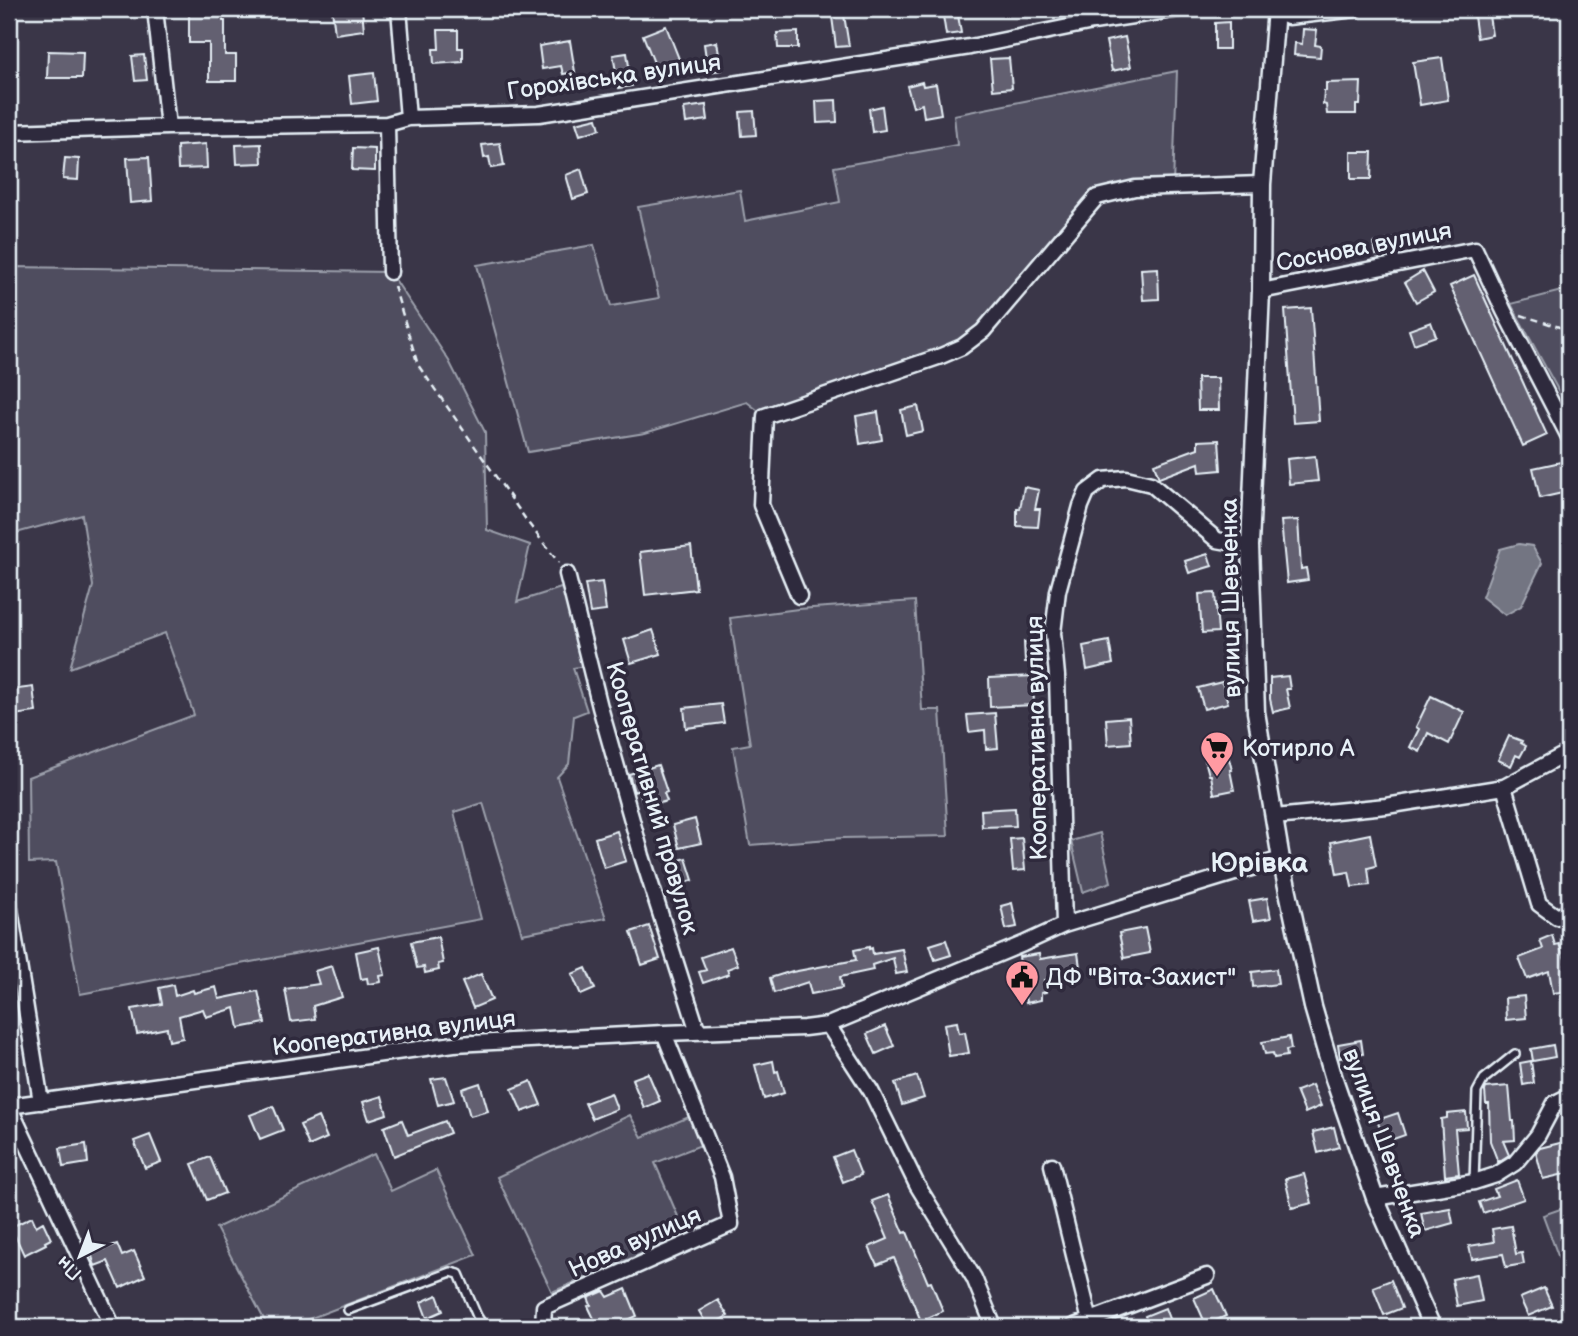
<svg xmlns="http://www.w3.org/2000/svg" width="1578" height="1336" viewBox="0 0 1578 1336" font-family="'Balsamiq Sans',sans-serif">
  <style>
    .green { fill: #504e5f; stroke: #9ca0ac; stroke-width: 2 }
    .water { fill: #737482; stroke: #a2a6b1; stroke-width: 2 }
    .building { fill: #636171; stroke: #e8f1f8; stroke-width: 2 }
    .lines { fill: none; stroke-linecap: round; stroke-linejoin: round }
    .service-casing { stroke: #e8f1f8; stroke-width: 12 }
    .minor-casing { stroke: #e8f1f8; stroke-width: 19 }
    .tertiary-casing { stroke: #e8f1f8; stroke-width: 21 }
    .path { stroke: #e8f1f8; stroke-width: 2.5; stroke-dasharray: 7 5; stroke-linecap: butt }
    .service { stroke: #2f2a3d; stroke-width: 7 }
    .minor { stroke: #2f2a3d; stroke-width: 14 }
    .tertiary { stroke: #2f2a3d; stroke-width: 16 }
    .labels { text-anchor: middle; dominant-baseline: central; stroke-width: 7; stroke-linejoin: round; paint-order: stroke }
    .street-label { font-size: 24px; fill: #e8f1f8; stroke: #2f2a3d }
    .poi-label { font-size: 24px; fill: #e8f1f8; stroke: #2f2a3d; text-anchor: start }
    .quarter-label { font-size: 28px; font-weight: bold; fill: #e8f1f8; stroke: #2f2a3d }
  </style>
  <rect width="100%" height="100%" fill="#3a3648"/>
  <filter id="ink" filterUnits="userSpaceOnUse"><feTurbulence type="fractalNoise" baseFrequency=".0143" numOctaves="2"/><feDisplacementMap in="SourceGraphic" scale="14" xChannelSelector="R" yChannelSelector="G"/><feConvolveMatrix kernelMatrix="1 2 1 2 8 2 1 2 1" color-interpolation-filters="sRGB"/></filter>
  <g filter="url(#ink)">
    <path class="green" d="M1177,71L1173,186L1097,197L962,347L765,416L747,402L645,433L528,452L477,265L594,245L611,306L659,298L638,207L740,190L745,221L840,202L834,167L957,145L954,115Z
      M9,267L390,272L449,361L485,432L487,530L530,545L517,602L561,588L569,602L584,666L573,668L587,711L574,716L569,764L557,777L606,918L522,934L483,803L454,812L481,919L80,994L56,862L29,863L28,777L194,715L165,633L70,668L93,586L82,515L9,535Z
      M1569,289V410L1511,304Z
      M915,601L922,710H940L948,836L843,838L750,845L733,747L750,744L730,618L798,609Z
      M1100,833L1111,882L1083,892L1071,841Z
      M630,1115L642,1137L691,1116L701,1145L655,1163L686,1235L552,1292L497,1177Z
      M374,1154L391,1191L436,1170L476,1255L288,1327H268L216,1228Z
      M1569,1206V1269L1564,1272L1543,1215Z"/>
    <path class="water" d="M1519,544L1532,546L1542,563L1521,606L1505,615L1482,597L1500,549Z"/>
    <path class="building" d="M189,9H223V21H225V55H236V81H209V43H189Z
      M332,9H362L364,30L335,34Z
      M942,9H957L961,33L946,35Z
      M1473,9H1488L1492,35L1477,38Z
      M844,15L849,46L836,47L832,17Z
      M1229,22V49H1215V23Z
      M666,26L679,59L656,68L643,35Z
      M1303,29L1317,30L1315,45L1321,46L1320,57L1294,55L1295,43L1302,44Z
      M438,30H458V48H463V62L434,64L433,49H439Z
      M798,32V48H778L777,33Z
      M1125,37L1131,67L1112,71L1106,41Z
      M570,41L575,72L563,74L561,66L542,69L539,46Z
      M717,42L722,70L708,72L704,44Z
      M48,51L83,52L82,78H47Z
      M627,53L632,86L619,88L613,55Z
      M144,55L147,80L135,81L132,56Z
      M1009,58L1012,88L993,90L990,59Z
      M1442,58L1448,100L1420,105L1413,62Z
      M374,73L377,101L352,104L349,76Z
      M922,82L923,86L936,84L941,114L924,117L922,104L913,107L907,86Z
      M1361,82L1360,105H1356V114H1327L1326,105L1323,104L1324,91H1326V83Z
      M836,100L837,122L817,123L816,101Z
      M706,105L708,120L686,123L684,108Z
      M882,106L885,130L872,132L869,109Z
      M754,111L756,135L742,136L740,112Z
      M597,118L600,129L580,135L576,123Z
      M500,143L504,166L491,168L489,157L484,158L482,145Z
      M206,144L207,168L178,169L177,146Z
      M261,144L262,163L237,164L236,145Z
      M353,148L375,149V171L352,170Z
      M1351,152H1372L1371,179H1351Z
      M149,157L152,201L130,203L127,158Z
      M65,158L79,159L78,180L63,179Z
      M581,169L588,194L573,199L566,175Z
      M1395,239L1397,252L1376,255L1374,243Z
      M1158,268L1159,299L1143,300L1141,269Z
      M1423,271L1434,292L1416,302L1405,282Z
      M1474,275L1547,435L1523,446L1450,286Z
      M1311,308L1319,421L1293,423L1285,310Z
      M1431,322L1436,336L1414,344L1409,330Z
      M1197,378H1218L1219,410H1198Z
      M918,406L923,431L906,435L901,410Z
      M878,412L882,440L860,444L856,416Z
      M1219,440L1221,470L1200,472L1199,463L1159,478L1154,464L1198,448V441Z
      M1315,456L1318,481L1289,484L1287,459Z
      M1561,462L1567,492L1540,498L1533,468Z
      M1024,487L1039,490L1035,509H1040L1038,527L1017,526V509H1020Z
      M1298,520L1301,569L1306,568L1308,580L1287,583L1281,521Z
      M691,546L696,589L645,595L640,552Z
      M1208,554L1212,566L1189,573L1185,561Z
      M602,582L606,611L590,613L585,584Z
      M1215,593L1218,632L1202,633L1199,594Z
      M653,630L661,654L631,663L624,640Z
      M1036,641L1037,662H1025L1024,642Z
      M1109,641L1113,664L1087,670L1083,646Z
      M1033,676L1034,705L990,707L989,678Z
      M1288,676L1290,689H1286L1290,708L1273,712L1270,699V678Z
      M1222,682L1228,703L1204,709L1198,688Z
      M33,687L36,712L14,715L10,690Z
      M1431,696L1464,712L1449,744L1428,733L1420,752L1410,747L1419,729L1416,727Z
      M721,704L724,723L686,728L684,708Z
      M995,713L998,748L986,749L985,730L969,732L967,715Z
      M1129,717L1131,743L1108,745L1106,719Z
      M1509,736L1522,741L1521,743L1526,746L1520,757L1516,755L1511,766L1498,760Z
      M1228,755L1232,770H1230L1234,790L1214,794L1211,775H1209L1205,760Z
      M658,765L667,792L664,793L667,801L656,804L654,796L642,800L639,790L634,792L629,774Z
      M1015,808L1016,826L982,827L981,810Z
      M695,819L701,843L679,848L673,825Z
      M617,831L626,861L604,868L595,838Z
      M1370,834L1376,866L1368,868L1370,885L1352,887L1349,872L1337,874L1331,842Z
      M1022,838L1025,870L1013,871L1010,839Z
      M686,858L693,880L675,886L668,864Z
      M1267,898L1271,918L1253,921L1249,901Z
      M1012,903L1017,927L1006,929L1001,906Z
      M649,926L660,959L642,965L631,932Z
      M1145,928L1150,953L1124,958L1119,933Z
      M1552,935L1555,945L1559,944L1567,964L1565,965L1569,991L1553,993L1549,971L1527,979L1519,958L1543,949L1540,940Z
      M438,937L443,963L438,964L439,970L425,973L424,967L417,968L411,942Z
      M946,940L951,955L935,960L930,945Z
      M379,947L385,975L380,976L381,982L368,984L367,978L361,979L356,952Z
      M731,947L738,965L727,969L729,974L703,983L699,972L706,970L701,957Z
      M869,947V949L872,948L873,954L902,949L907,972L896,974L893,958L872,965L873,970L840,977L842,988L811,994L808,982L774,993L770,978L792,971V972L856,960L854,950Z
      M1078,953L1081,974L1044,980L1046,992L1041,993V1000L1026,1003L1019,957L1039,954L1040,959Z
      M332,966L342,997L313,1006L315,1019L291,1022L285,989L319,984L315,971Z
      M586,968L595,989L581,995L572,974Z
      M1276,969L1278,984L1253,987L1252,972Z
      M481,974L492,1000L473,1008L462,982Z
      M173,985L175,996L193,990L194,993L216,987L219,999L258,991L265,1023L239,1028L235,1008L206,1017L203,1009L179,1016L183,1038L169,1041L167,1028L137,1034L132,1009L162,1004L159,988Z
      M1524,996L1526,1018L1506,1020L1505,998Z
      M957,1022L959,1033L965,1032L969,1053L949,1056L944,1024Z
      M885,1026L894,1046L876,1054L867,1034Z
      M1289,1037L1291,1049L1286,1050L1287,1056L1274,1058L1273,1053L1265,1054L1262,1042Z
      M1361,1040L1363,1054L1340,1058L1338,1044Z
      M1553,1045L1555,1057L1533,1061L1531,1049Z
      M773,1061L775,1072L778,1071L784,1093L764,1099L755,1065Z
      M1531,1061L1534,1083L1523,1085L1520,1063Z
      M648,1073L660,1101L644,1108L632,1079Z
      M917,1076L924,1098L902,1105L895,1083Z
      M446,1077L454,1101L438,1105L431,1079Z
      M531,1081L541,1105L522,1112L512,1089Z
      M480,1083L488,1111L470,1116L462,1089Z
      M1312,1085L1321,1106L1305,1113L1296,1091Z
      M1509,1086L1512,1121H1514L1515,1140L1503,1141L1509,1155L1498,1162L1490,1141L1489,1104H1486L1485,1091L1486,1088Z
      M611,1093L617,1109L592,1119L585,1103Z
      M382,1096L387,1114L369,1120L363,1102Z
      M273,1106L283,1130L260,1139L250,1115Z
      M1466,1112L1467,1128L1455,1129L1459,1174L1445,1176L1441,1119L1447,1118V1114Z
      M1398,1113L1405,1135L1385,1142L1377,1120Z
      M318,1117L327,1138L309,1146L300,1125Z
      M402,1120L408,1135L445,1121L450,1133L394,1156L384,1127Z
      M1334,1127L1339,1147L1318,1153L1313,1132Z
      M150,1135L161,1162L145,1168L134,1141Z
      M1564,1142L1569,1164V1173L1543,1179L1536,1152L1540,1148Z
      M86,1144L88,1163L63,1167L60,1148Z
      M851,1150L861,1175L843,1182L833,1157Z
      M210,1157L225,1193L207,1200L192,1164Z
      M1304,1174L1312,1203L1292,1208L1285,1179Z
      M1517,1180L1524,1199L1483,1213L1479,1202L1497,1196L1494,1189Z
      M888,1195L904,1233L907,1232L928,1283L931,1282L943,1311L921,1321L894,1258L877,1265L869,1247L888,1239L872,1201Z
      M1450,1208L1453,1223L1425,1231L1421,1213Z
      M32,1217L36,1226L43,1222L51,1239L45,1242L46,1244L24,1255L11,1227Z
      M1511,1226L1516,1254L1522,1253L1524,1264L1506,1267L1503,1254L1472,1259L1469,1246L1494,1242L1492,1229Z
      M117,1244L122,1256L134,1251L145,1276L120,1288L108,1261L95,1266L91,1253Z
      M1477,1274L1482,1301L1457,1306L1452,1279Z
      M1391,1280L1402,1308L1384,1315L1373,1287Z
      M1544,1288L1552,1306L1528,1316L1520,1298Z
      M626,1289L637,1316L612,1327H598L588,1306L591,1305L588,1298L604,1291L608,1297Z
      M1214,1289L1226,1316L1206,1325L1194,1298Z
      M437,1295L443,1311L427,1318L421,1302Z
      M718,1300L728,1316L708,1327L699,1311Z
      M1165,1308L1172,1327H1149L1145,1316Z"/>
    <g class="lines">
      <g class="service-casing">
        <path id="service" d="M1474,1182L1477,1092L1484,1079L1515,1054
          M348,1310L451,1272L459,1274L477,1316L484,1327"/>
      </g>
      <g class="minor-casing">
        <path id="minor" d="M155,9L168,127
          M399,9L408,118
          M1268,9L1288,17L1355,9
          M387,124L390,272
          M9,132L168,127L387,124L408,118L539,114L970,47L1093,22L1179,9
          M1261,291L1475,249L1504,311L1569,437
          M567,574L600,707L642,856L698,1032
          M799,596L761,505L765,416L941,356L962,347L983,331L1097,197L1135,188L1262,184
          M1504,787L1539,904L1557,917L1569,911
          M1275,817L1386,806L1504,787L1569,752
          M9,903L41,1102
          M1064,925L1057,676L1053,633L1058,591L1081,506L1087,492L1103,480L1126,478L1151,484L1217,540L1250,546
          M828,1025L871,1091L917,1185L974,1278L994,1327
          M9,1106L454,1044L664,1033L804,1028L828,1025L1023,944L1064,925L1281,859
          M9,1106L113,1327
          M1052,1165L1090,1321
          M1375,1198L1474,1182L1496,1175L1515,1163L1538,1135L1555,1103L1569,1096
          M543,1327L544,1307L731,1224L722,1177L664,1033
          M1072,1327L1207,1276"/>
      </g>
      <g class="tertiary-casing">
        <path id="tertiary" d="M1276,9L1262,184L1261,291L1250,546L1256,712L1281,859L1313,1007L1334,1079L1375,1198L1432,1327"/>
      </g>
      <path class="path" d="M394,286L418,365L529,524L559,563
        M1521,315L1569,330"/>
      <use href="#service" class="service"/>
      <use href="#minor" class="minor"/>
      <use href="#tertiary" class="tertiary"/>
    </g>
  </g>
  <defs>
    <g id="supermarket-pin" transform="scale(1.75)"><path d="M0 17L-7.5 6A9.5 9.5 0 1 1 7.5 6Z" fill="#ff9aa2" stroke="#2f2a3d"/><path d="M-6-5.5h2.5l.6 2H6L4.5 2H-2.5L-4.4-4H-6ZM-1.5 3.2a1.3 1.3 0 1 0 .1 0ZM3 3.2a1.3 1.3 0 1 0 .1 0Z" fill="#111"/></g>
    <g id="civic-pin" transform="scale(1.75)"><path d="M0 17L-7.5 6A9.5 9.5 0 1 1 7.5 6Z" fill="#ff9aa2" stroke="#2f2a3d"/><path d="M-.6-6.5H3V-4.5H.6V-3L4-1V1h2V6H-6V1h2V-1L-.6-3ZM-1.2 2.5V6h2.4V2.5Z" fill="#111"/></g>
  </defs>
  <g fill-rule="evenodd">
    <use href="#supermarket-pin" x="1217" y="748"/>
    <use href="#civic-pin" x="1022" y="977"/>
  </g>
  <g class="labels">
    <g class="street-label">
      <text transform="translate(614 77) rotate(-8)">Горохівська вулиця</text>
      <text transform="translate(1364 247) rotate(-11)">Соснова вулиця</text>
      <text transform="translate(1231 598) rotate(-91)">вулиця Шевченка</text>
      <text transform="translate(1037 738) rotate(-91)">Кооперативна вулиця</text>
      <text transform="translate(652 798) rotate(74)">Кооперативний провулок</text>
      <text transform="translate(394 1033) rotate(-7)">Кооперативна вулиця</text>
      <text transform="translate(1384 1143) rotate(70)">вулиця Шевченка</text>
      <text transform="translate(635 1242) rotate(-24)">Нова вулиця</text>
    </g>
    <g class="poi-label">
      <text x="1242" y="748">Котирло А</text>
      <text x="1046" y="977">ДФ "Віта-Захист"</text>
    </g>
    <g class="quarter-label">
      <text x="1259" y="863">Юрівка</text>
    </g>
  </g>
  <rect width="1578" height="1336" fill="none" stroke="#2f2a3d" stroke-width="35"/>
  <rect x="18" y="18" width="1543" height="1301" fill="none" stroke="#e8f1f8" stroke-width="2.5" filter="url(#ink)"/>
  <g transform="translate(80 1256) rotate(222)" stroke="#2f2a3d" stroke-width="5" paint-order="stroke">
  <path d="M0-5L12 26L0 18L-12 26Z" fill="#e8f1f8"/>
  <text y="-10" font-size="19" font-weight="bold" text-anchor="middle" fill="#e8f1f8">Пн</text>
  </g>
</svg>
